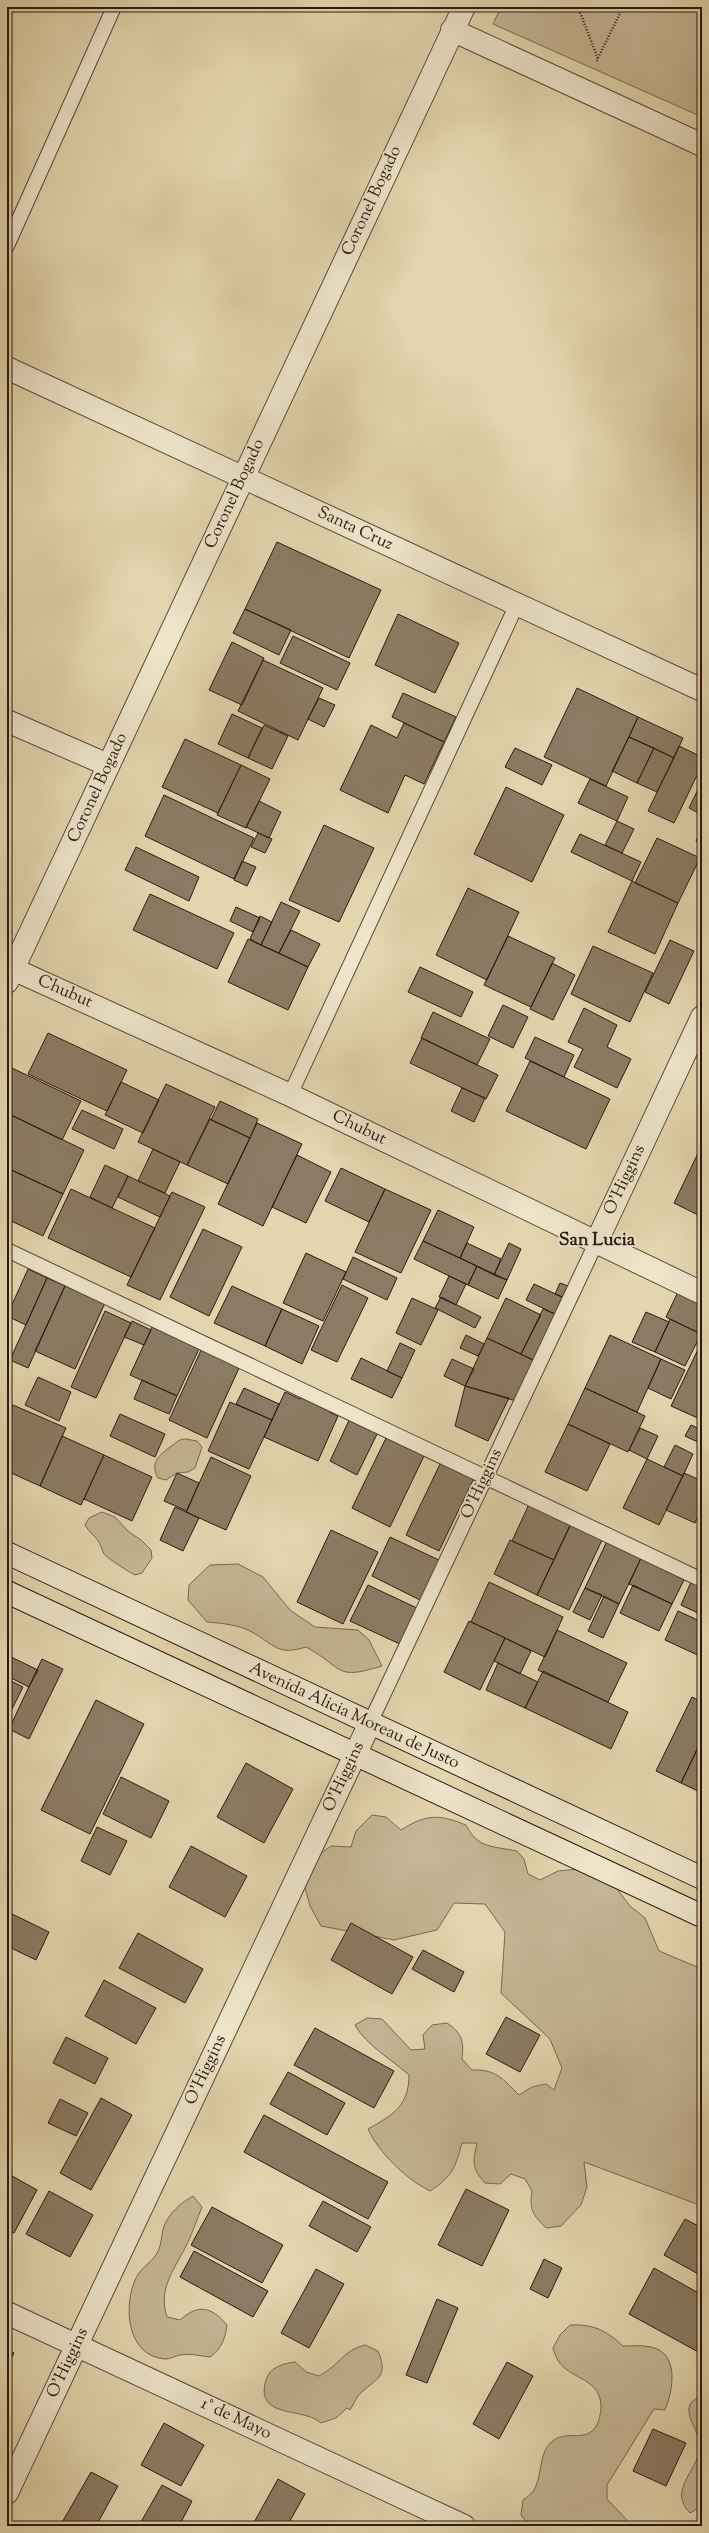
<svg xmlns="http://www.w3.org/2000/svg" width="709" height="2533" viewBox="0 0 709 2533" font-family="'Sorts Mill Goudy',serif">
  <style>
    .green { fill: #c4b594; stroke: #786754 }
    .building { fill: #8b7b64; stroke: #2b1913 }
    .lines { fill: none; stroke-linecap: round; stroke-linejoin: round }
    .service-casing { stroke: #59483a; stroke-width: 16 }
    .minor-casing { stroke: #59483a; stroke-width: 24 }
    .secondary-casing { stroke: #2b1913; stroke-width: 24 }
    .path { stroke: #2b1913; stroke-width: 2.5; stroke-dasharray: 1 2; stroke-linecap: butt }
    .service { stroke: #ede4ca; stroke-width: 14 }
    .minor { stroke: #ede4ca; stroke-width: 22 }
    .secondary { stroke: #ede4ca; stroke-width: 22 }
    .labels { text-anchor: middle; dominant-baseline: central; stroke-width: 3.5; stroke-linejoin: round; paint-order: stroke }
    .street-label { font-size: 17px; fill: #2b1913; stroke: #ede4ca }
    .neighbourhood-label { font-size: 18px; font-weight: bold; fill: #2b1913; stroke: #ede4ca }
  </style>
  <rect width="100%" height="100%" fill="#e3d5ae"/>
  <filter id="stains"><feTurbulence type="fractalNoise" baseFrequency=".005" numOctaves="4"/><feColorMatrix values="0 0 0 0 .2 0 0 0 0 .09 0 0 0 0 .02 0 0 0 .5 -.17"/></filter>
  <radialGradient id="worn" r=".72"><stop offset=".6" stop-color="#630" stop-opacity="0"/><stop offset="1" stop-color="#630" stop-opacity=".3"/></radialGradient>
  <path class="green" d="M501,7H702V117L493,24Z
    M186,1439L197,1441L202,1447L195,1468L188,1472L177,1473L166,1480L158,1478C150,1463 158,1456 170,1447C176,1443 178,1439 186,1439Z
    M102,1512L115,1517L129,1532L141,1540L151,1550L152,1558L142,1573L135,1575C130,1573 106,1557 104,1554C102,1550 101,1546 99,1542C95,1536 89,1532 85,1525L89,1518Z
    M238,1564L263,1577L290,1610L315,1627L358,1630L369,1640L382,1666C333,1681 345,1668 306,1647C277,1656 275,1645 252,1632C239,1625 221,1623 207,1622L188,1600L189,1585L210,1565Z
    M372,1815L386,1817L401,1830C426,1814 439,1814 466,1825C478,1849 493,1846 517,1851L524,1859L528,1874L540,1880L558,1871L579,1869L611,1881L630,1906L645,1918L659,1951L702,1969V2206L584,2162L587,2187L581,2205L561,2226L546,2228C533,2215 529,2210 532,2191L525,2179L511,2174L500,2184L485,2183C471,2167 473,2162 477,2143H462C455,2168 453,2176 430,2191C406,2179 379,2153 368,2129C393,2115 409,2106 409,2075C391,2059 366,2045 355,2025L367,2018L382,2019L411,2050L425,2049L423,2035L432,2025L447,2023C462,2033 464,2041 462,2059L472,2070C496,2069 503,2079 519,2095L532,2087L546,2084L554,2090L562,2068L550,2039L501,1993L505,1932L485,1904L454,1903L437,1930L394,1940L321,1926L310,1906L304,1884L313,1859L331,1846L351,1847L356,1831Z
    M193,2196L202,2207C196,2221 192,2235 185,2248C173,2271 158,2290 167,2317L180,2320C198,2304 211,2306 227,2325C225,2339 222,2348 210,2357C201,2356 189,2353 180,2355C175,2356 170,2359 165,2359C126,2356 123,2305 136,2278C140,2269 150,2263 156,2255C162,2246 161,2235 164,2226C170,2212 181,2203 193,2196Z
    M570,2325C593,2324 606,2330 623,2346C632,2346 642,2345 651,2347C680,2353 673,2391 665,2410L654,2409L607,2485V2499L627,2520L629,2526H576L569,2522L565,2526H529L521,2515L523,2500C527,2497 532,2494 534,2490C543,2474 538,2451 554,2440C566,2431 584,2441 594,2429C599,2424 600,2415 601,2409C602,2378 573,2381 559,2362C556,2358 554,2352 553,2348L560,2335Z
    M365,2345L378,2351C390,2380 374,2378 358,2396C355,2400 353,2406 350,2410L347,2408L336,2418L321,2423C317,2420 312,2417 307,2416C288,2410 256,2412 266,2380C270,2367 282,2364 295,2362L306,2372L319,2376C340,2365 343,2350 365,2345Z
    M702,2396V2506L690,2513C668,2491 696,2472 700,2449C703,2431 672,2406 702,2396Z"/>
  <path class="building" d="M277,542L381,590L349,658L245,609Z
    M245,609L291,630L279,655L233,633Z
    M398,614L459,643L435,693L375,665Z
    M293,636L350,663L337,690L280,663Z
    M232,642L264,658L242,705L209,690Z
    M263,660L323,688L298,740L238,711Z
    M577,688L638,717L606,786L544,757Z
    M403,693L456,717L444,742L392,717Z
    M319,698L335,705L324,727L308,719Z
    M232,714L262,728L248,758L218,744Z
    M638,717L683,738L674,758L629,737Z
    M404,723L444,742L424,784L405,775L388,813L340,790L371,725L397,738Z
    M264,725L288,736L272,769L248,758Z
    M629,737L654,748L637,783L612,771Z
    M185,739L241,765L218,813L162,787Z
    M679,746L702,757V765L674,823L648,811Z
    M515,748L552,765L542,785L505,767Z
    M654,748L674,758L657,792L637,783Z
    M241,765L270,779L246,828L217,815Z
    M590,779L628,797L617,821L578,803Z
    M702,781V815L689,808Z
    M506,787L564,815L532,882L474,854Z
    M164,795L254,838L234,879L145,836Z
    M259,801L281,812L269,838L246,827Z
    M617,821L634,829L622,853L605,845Z
    M324,825L374,848L339,922L289,900Z
    M702,828V844L696,841Z
    M258,833L272,839L265,853L251,847Z
    M580,834L641,862L632,881L571,852Z
    M657,838L700,858L678,903L635,883Z
    M136,847L199,877L189,901L125,870Z
    M242,861L256,867L247,886L234,880Z
    M632,881L678,903L655,954L608,932Z
    M468,888L519,912L487,980L436,955Z
    M150,894L234,933L217,969L133,930Z
    M281,902L300,911L279,953L261,945Z
    M236,907L260,918L253,932L230,921Z
    M260,916L272,922L261,945L250,939Z
    M291,930L320,944L308,967L279,953Z
    M508,936L555,958L531,1007L484,985Z
    M248,939L308,967L288,1010L228,982Z
    M670,940L694,951L669,1004L645,992Z
    M593,946L653,973L630,1022L571,994Z
    M552,963L575,975L553,1020L530,1009Z
    M420,967L473,992L461,1017L408,992Z
    M503,1005L528,1017L513,1048L488,1036Z
    M584,1008L617,1025L607,1047L631,1059L617,1088L574,1067L583,1049L568,1042Z
    M433,1012L490,1039L477,1065L421,1038Z
    M48,1033L127,1070L107,1111L28,1074Z
    M535,1037L574,1055L564,1077L525,1058Z
    M422,1038L498,1075L486,1099L410,1063Z
    M530,1061L610,1099L586,1149L506,1111Z
    M12,1068L81,1101L62,1140L7,1113V1079Z
    M121,1082L159,1100L143,1133L105,1115Z
    M166,1084L215,1107L187,1165L138,1142Z
    M462,1088L485,1098L474,1122L451,1111Z
    M220,1101L258,1119L250,1138L211,1120Z
    M82,1110L123,1129L114,1149L72,1129Z
    M7,1113L84,1150L63,1194L7,1168Z
    M210,1119L250,1138L228,1184L187,1165Z
    M257,1123L302,1144L263,1226L218,1204Z
    M702,1145V1217L674,1203Z
    M153,1149L180,1162L165,1193L138,1181Z
    M297,1155L331,1172L306,1223L272,1207Z
    M105,1165L128,1176L112,1208L90,1197Z
    M7,1168L63,1194L43,1236L7,1219Z
    M341,1168L385,1189L369,1222L325,1201Z
    M128,1176L170,1196L160,1217L118,1197Z
    M71,1189L155,1228L131,1277L48,1238Z
    M385,1189L431,1210L401,1273L355,1252Z
    M172,1192L205,1207L160,1300L127,1285Z
    M438,1210L474,1227L460,1258L423,1241Z
    M203,1229L242,1247L209,1316L170,1297Z
    M423,1241L477,1266L468,1285L414,1259Z
    M467,1243L501,1259L494,1275L460,1258Z
    M509,1243L521,1249L507,1280L494,1275Z
    M306,1253L346,1272L323,1321L283,1303Z
    M353,1257L397,1278L387,1300L343,1279Z
    M477,1266L507,1280L498,1299L468,1285Z
    M28,1269L47,1278L26,1325L7,1316Z
    M449,1276L466,1284L456,1305L439,1297Z
    M47,1278L65,1286L28,1368L10,1360Z
    M560,1283L568,1286L562,1297L555,1294Z
    M534,1284L562,1297L555,1314L526,1300Z
    M342,1285L368,1298L337,1362L311,1350Z
    M65,1286L105,1303L75,1369L35,1351Z
    M232,1286L282,1309L265,1346L214,1323Z
    M678,1292L702,1304L701,1334L666,1317Z
    M441,1297L481,1317L475,1328L435,1308Z
    M412,1298L438,1310L421,1345L396,1333Z
    M506,1298L541,1315L521,1354L487,1338Z
    M282,1309L319,1326L302,1364L265,1346Z
    M543,1309L555,1314L533,1360L521,1354Z
    M105,1311L131,1323L96,1398L71,1387Z
    M646,1312L669,1322L655,1352L632,1342Z
    M670,1319L701,1334L685,1366L655,1352Z
    M132,1321L151,1330L144,1345L124,1337Z
    M152,1327L199,1349L177,1396L130,1375Z
    M466,1335L484,1344L478,1356L460,1348Z
    M610,1335L661,1359L637,1412L585,1388Z
    M487,1338L535,1361L516,1401L465,1386Z
    M702,1341V1420L671,1406Z
    M400,1343L415,1350L402,1378L387,1371Z
    M202,1348L240,1366L207,1438L169,1420Z
    M361,1358L402,1378L392,1398L351,1379Z
    M452,1359L474,1369L465,1386L444,1376Z
    M661,1359L685,1370L671,1399L648,1388Z
    M38,1377L71,1392L59,1421L25,1405Z
    M142,1380L177,1396L169,1414L134,1399Z
    M7,1386L11,1388L7,1395Z
    M465,1386L509,1398L488,1441L455,1426Z
    M244,1388L279,1404L272,1420L236,1404Z
    M585,1388L645,1416L628,1452L568,1424Z
    M285,1392L300,1399L303,1394L331,1407L329,1412L338,1416L318,1461L264,1437Z
    M230,1402L272,1420L249,1469L208,1451Z
    M13,1405L66,1428L40,1486L7,1471V1419Z
    M120,1414L165,1434L155,1457L110,1436Z
    M352,1414L380,1428L357,1475L330,1461Z
    M568,1424L610,1444L587,1491L545,1472Z
    M691,1425L702,1430V1444L685,1436Z
    M640,1428L658,1436L647,1459L629,1450Z
    M62,1436L104,1455L81,1505L40,1486Z
    M387,1436L425,1454L390,1527L352,1508Z
    M675,1445L693,1454L683,1476L664,1467Z
    M104,1455L152,1477L132,1521L84,1499Z
    M211,1457L251,1476L226,1530L186,1512Z
    M647,1459L683,1476L659,1525L623,1508Z
    M442,1460L475,1476L439,1551L406,1535Z
    M177,1473L199,1483L187,1511L164,1501Z
    M684,1473L702,1481V1507L695,1523L666,1510Z
    M530,1502L572,1522L554,1560L512,1541Z
    M175,1507L199,1518L183,1551L160,1540Z
    M571,1523L603,1538L569,1610L537,1595Z
    M331,1530L378,1552L343,1624L297,1602Z
    M390,1537L441,1561L422,1601L372,1576Z
    M608,1539L642,1556L619,1604L585,1588Z
    M510,1540L554,1560L537,1595L494,1574Z
    M642,1556L686,1576L672,1604L629,1584Z
    M489,1582L563,1617L545,1657L471,1622Z
    M691,1582L702,1588V1615L681,1605Z
    M368,1585L419,1609L402,1645L350,1621Z
    M633,1585L672,1604L659,1631L620,1613Z
    M585,1588L602,1595L590,1620L573,1612Z
    M604,1596L619,1604L603,1638L588,1631Z
    M678,1611L702,1622V1657L665,1640Z
    M469,1621L505,1638L480,1690L444,1672Z
    M557,1630L627,1663L608,1702L538,1670Z
    M505,1638L531,1651L520,1674L494,1661Z
    M7,1655L38,1670L29,1687L7,1676Z
    M42,1659L63,1669L29,1739L9,1729Z
    M498,1663L538,1682L525,1708L486,1690Z
    M543,1671L628,1712L611,1749L525,1708Z
    M7,1679L23,1687L7,1719Z
    M692,1697L702,1702V1739L681,1783L656,1771Z
    M96,1700L144,1724L90,1834L41,1810Z
    M702,1739V1787L700,1792L681,1783Z
    M246,1763L293,1789L264,1843L217,1817Z
    M121,1777L169,1801L151,1838L103,1814Z
    M97,1827L127,1841L110,1875L81,1861Z
    M191,1846L247,1876L225,1917L169,1887Z
    M8,1912L49,1932L36,1960L7,1946Z
    M351,1923L413,1957L392,1994L331,1960Z
    M138,1933L203,1969L185,2003L119,1968Z
    M423,1950L464,1972L454,1992L412,1969Z
    M104,1980L156,2008L136,2044L85,2016Z
    M506,2017L540,2035L520,2072L486,2054Z
    M315,2028L394,2071L374,2108L294,2065Z
    M66,2037L108,2058L95,2084L53,2063Z
    M288,2072L345,2103L327,2135L270,2104Z
    M101,2098L132,2115L91,2190L60,2173Z
    M60,2099L88,2113L76,2136L48,2123Z
    M264,2115L388,2182L368,2219L244,2152Z
    M7,2173L37,2190L14,2233L7,2229Z
    M466,2189L509,2210L482,2266L438,2245Z
    M49,2191L93,2215L70,2257L26,2234Z
    M323,2201L371,2227L357,2252L309,2226Z
    M212,2207L283,2245L262,2283L191,2245Z
    M685,2219L702,2228V2276L664,2255Z
    M194,2251L268,2291L253,2317L180,2277Z
    M544,2259L562,2268L548,2298L530,2289Z
    M654,2268L702,2295V2354L629,2314Z
    M316,2269L344,2284L309,2348L281,2333Z
    M437,2299L458,2308L427,2383L406,2375Z
    M7,2350L14,2353L7,2366Z
    M507,2362L533,2376L499,2439L473,2424Z
    M164,2423L204,2445L181,2486L141,2465Z
    M653,2429L686,2443L666,2486L633,2471Z
    M91,2472L118,2486L96,2526H60Z
    M278,2479L305,2494L287,2526H252Z
    M162,2485L192,2501L179,2526H148L141,2522Z"/>
  <g class="lines">
    <g class="service-casing">
      <path id="service" d="M7,246L114,7
        M290,1095L517,604
        M7,1250L702,1580
        M370,1723L596,1243"/>
    </g>
    <g class="minor-casing">
      <path id="minor" d="M452,30L702,145
        M7,368L702,690
        M7,721L108,765
        M13,969L290,1095L702,1293
        M7,982L464,7
        M596,1243L702,1017
        M7,2313L464,2526
        M7,2493L370,1723"/>
    </g>
    <g class="secondary-casing">
      <path id="secondary" d="M7,1553L702,1878
        M7,1592L702,1916"/>
    </g>
    <path class="path" d="M578,7L598,59L596,62
      M598,58L623,7"/>
    <use href="#service" class="service"/>
    <use href="#minor" class="minor"/>
    <use href="#secondary" class="secondary"/>
  </g>
  <g class="labels">
    <g class="street-label">
      <text transform="translate(372 201) rotate(-65)">Coronel Bogado</text>
      <text transform="translate(235 494) rotate(-65)">Coronel Bogado</text>
      <text transform="translate(355 529) rotate(25)">Santa Cruz</text>
      <text transform="translate(98 788) rotate(-65)">Coronel Bogado</text>
      <text transform="translate(65 992) rotate(24)">Chubut</text>
      <text transform="translate(359 1128) rotate(26)">Chubut</text>
      <text transform="translate(625 1180) rotate(-65)">O'Higgins</text>
      <text transform="translate(482 1484) rotate(-65)">O'Higgins</text>
      <text transform="translate(354 1716) rotate(25)">Avenida Alicia Moreau de Justo</text>
      <text transform="translate(344 1777) rotate(-65)">O'Higgins</text>
      <text transform="translate(206 2070) rotate(-65)">O'Higgins</text>
      <text transform="translate(68 2363) rotate(-65)">O'Higgins</text>
      <text transform="translate(236 2419) rotate(25)">1° de Mayo</text>
    </g>
    <g class="neighbourhood-label">
      <text x="597" y="1241">San Lucia</text>
    </g>
  </g>
  <rect width="709" height="2533" fill="none" stroke="#e3d5ae" stroke-width="24"/>
  <rect x="8" y="8" width="693" height="2517" fill="none" stroke="#2b1913" stroke-width="2"/>
  <rect x="12" y="12" width="685" height="2509" fill="none" stroke="#2b1913"/>
  <rect width="100%" height="100%" filter="url(#stains)"/>
  <rect width="100%" height="100%" fill="url(#worn)"/>
</svg>
